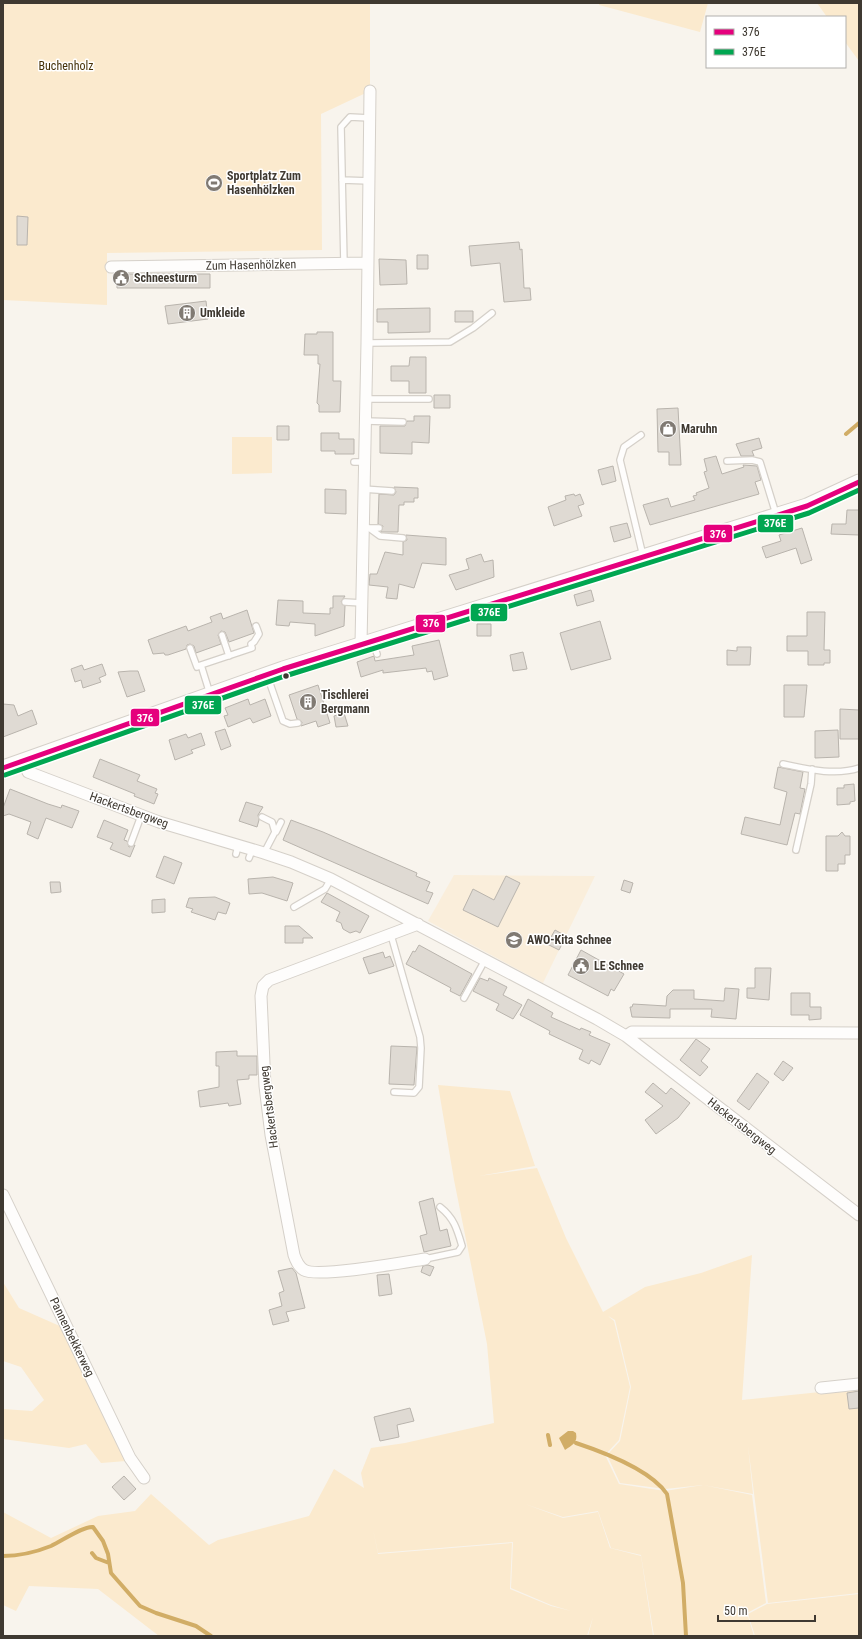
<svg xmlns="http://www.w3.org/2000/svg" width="862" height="1639" viewBox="0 0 862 1639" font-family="'Roboto Condensed',sans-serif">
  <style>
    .built { fill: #faeedb }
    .green { fill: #fbeace; fill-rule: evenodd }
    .water { fill: #d1ad66 }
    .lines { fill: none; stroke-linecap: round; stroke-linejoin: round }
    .stream { stroke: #d1ad66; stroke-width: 4 }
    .building { fill: #dfdad3; stroke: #b9b4ad }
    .service-casing { stroke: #d5d0c9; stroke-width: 8 }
    .minor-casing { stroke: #d5d0c9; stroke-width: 13 }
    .secondary-casing { stroke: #d5d0c9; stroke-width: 17 }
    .service { stroke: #fefdfc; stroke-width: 5.5 }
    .minor { stroke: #fefdfc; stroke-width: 11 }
    .secondary { stroke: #fefdfc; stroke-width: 15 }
    .bus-1-casing { stroke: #fff; stroke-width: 8 }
    .bus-2-casing { stroke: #fff; stroke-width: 8 }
    .bus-1 { stroke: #e5007d; stroke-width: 5 }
    .bus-2 { stroke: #00a651; stroke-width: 5 }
    .bus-dot { fill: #3f3931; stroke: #fff; stroke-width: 1.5 }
    .labels { text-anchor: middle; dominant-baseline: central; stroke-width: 3; stroke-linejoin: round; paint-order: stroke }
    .park-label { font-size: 12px; fill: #453108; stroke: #fff }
    .poi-label { font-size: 12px; font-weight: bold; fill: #3f3931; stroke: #fff; text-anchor: start }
    .street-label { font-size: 12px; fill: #3f3931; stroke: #fff }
    .line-badge { stroke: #fff; stroke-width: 1.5 }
    .badge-label { font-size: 11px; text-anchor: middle; font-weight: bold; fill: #fff }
  </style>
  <rect width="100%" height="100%" fill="#f8f4ed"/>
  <path class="built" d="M454,875L595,876L543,983L428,921Z"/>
  <path class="green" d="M3,3H370V91L321,114L322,250L107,253V305L3,300Z
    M599,3H708L700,32L599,5Z
    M817,3H859V61L845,42V17H827Z
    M232,437H272V473L232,474Z
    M438,1085L510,1091L535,1166L479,1176L537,1168L566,1238L603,1312L645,1287L701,1273L752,1255L742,1400L859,1388V1593L768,1603L748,1446L753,1494L703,1485L665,1489L620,1483L607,1455L620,1441L631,1387L615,1320L608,1316L614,1321L630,1387L619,1440L605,1455L619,1484L665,1491L703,1485L752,1495L766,1603L747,1613L754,1636H654L641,1555L611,1548L598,1511L563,1517L525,1504L563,1518L598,1512L610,1548L641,1556L653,1636H588L593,1617L587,1636H159L98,1589L29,1586L16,1611L3,1605V1512L51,1538L98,1516L135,1511L151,1494L209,1545L218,1540L309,1516L334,1469L364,1488L361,1473L371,1448L405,1443L494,1423L487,1344L454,1180ZM373,1529L378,1553L513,1542L511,1588L551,1605L571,1611L551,1606L510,1589L512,1543L378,1554Z
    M3,1282L19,1308L62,1327L126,1461L101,1463L86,1444L69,1448L3,1439V1409L32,1411L44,1400L21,1367L3,1361Z
    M859,1594V1636H755L748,1614L767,1604Z"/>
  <path class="water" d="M568,1431H573L576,1433C578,1443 572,1445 565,1450L559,1438Z"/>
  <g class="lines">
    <path class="stream" d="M846,434L859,423
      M548,1435L550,1445
      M576,1443C603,1452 650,1469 667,1494L683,1583L686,1636
      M92,1553L96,1558L109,1563
      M3,1556C20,1556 36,1552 51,1546C62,1541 83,1526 93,1527L103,1541L108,1554L111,1573L140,1606L156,1613L196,1626L211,1636"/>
  </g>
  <path class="building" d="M17,216L28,217L27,245H17Z
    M519,242L520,250L522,249L524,288H530L531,300L504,302L500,263L471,266L469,246Z
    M417,255H428V269H417Z
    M379,259L406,260L407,284L380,285Z
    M117,274H210V288H117Z
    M206,301L208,319L168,324L165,306Z
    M430,308V332L388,333V322H377V309Z
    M455,311H473V322H455Z
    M317,332H333V381H341L340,412H319V405L317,403L320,364H318V355H304L305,334H317Z
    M410,357H426V393H409V381H391V366H409Z
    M434,395H450V408H434Z
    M678,408L681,465H669V452H658L657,409Z
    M414,416H430L429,443L412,442V454L380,453V426H405L407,421H414Z
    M277,426H289V440H277Z
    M321,433H339V439H354V454H335V451H321Z
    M759,438L762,448L752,451L754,456H741L736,444Z
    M716,456L722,474L744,467L743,465L757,466L761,480L755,482L759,494L650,525L643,505L668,498L671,507L695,500L693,496L697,495L696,493L709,488L704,472L707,471L704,459Z
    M613,466L616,481L602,485L598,470Z
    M394,487L418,488V498H414V502H404V505H399L398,532H381L383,526L378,524L379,494L394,495L396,492Z
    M325,489L346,490V514L325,513Z
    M574,494L575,496L580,494L584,504L578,506L582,516L554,526L548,507L566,500L565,496Z
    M847,510H859V535L831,534L832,524H846Z
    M627,523L631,537L614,542L610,527Z
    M802,528L812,560L801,564L796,548L766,558L762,547L781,541L779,535Z
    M406,535L446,538V565L422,563L414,588L399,584L397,599L386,598L388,587L369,585L370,574H377L385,552L403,555V542L407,540Z
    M481,554L484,562L493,560L494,577L456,590L449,575L469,569L466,559Z
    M591,590L594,601L577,606L574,595Z
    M333,596H345L341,602L345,606L344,626L315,636V624L290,622L289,626L276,625L278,600L303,601V613L330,614V608H333Z
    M247,610L254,633L229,642L225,632L221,631L218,635L221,644L196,653L194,646L190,644L187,645L186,649L168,655H165L164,653L153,654L148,640L186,626L188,631L212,622L210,617L221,613L223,619Z
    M807,612H825L824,650H830V663H824V665H808V651H787V636H807Z
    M600,621L611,659L571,670L560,633Z
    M477,624H491V636H477Z
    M439,640L448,676L434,680L432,671L427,672L426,668L383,673V670L361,677L357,662L374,656L375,661L414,655L412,646Z
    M737,647H751L750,665H727V650L737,651Z
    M523,652L527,669L513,671L510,655Z
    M102,664L106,675L99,678L101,682L83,688L81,680L75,682L71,669L82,665L84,670Z
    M130,671H138L145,691L127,697L118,672Z
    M318,685L330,723L318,727L316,721L301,726L302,722L297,719L289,695Z
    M784,685H807L804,717H784Z
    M248,699L250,705L265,699L271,716L253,723L250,718L228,727L224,716L228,715L225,708Z
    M3,704L14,705L18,716L32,710L37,724L3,737Z
    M840,709L859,710V739H840Z
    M344,713L348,726L336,727L334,716Z
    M225,729L231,746L221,750L215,732Z
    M838,730L839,757L815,758V731Z
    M201,733L205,745L191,750L193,753L175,760L169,740L186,734L188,738Z
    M100,759L140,775L137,781L157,789L155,793L158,794L154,804L134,796L135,794L93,777Z
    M778,767L803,772L800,788L805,789L800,814L795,813L787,845L741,834L745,817L780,825L787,792L774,788Z
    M854,784L855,801L850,802V804L837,805V788H844V785Z
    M10,789L48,804L61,808L62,805L79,811L72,828L46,818L38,839L27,834L31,822L9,814L3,816V808Z
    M246,802L263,807L258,815L259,820L257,827L239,821Z
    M104,820L128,830L124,840L127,841L129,847L135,845L130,857L110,849L113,843L97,837Z
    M291,820L323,832L417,873L416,876L430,882L426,891L433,893L428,904L283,840Z
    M842,832L845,836H850V855H845V864H838V871H826V836H838Z
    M164,856L182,863L174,884L156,877Z
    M506,876L520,883L498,927L463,910L473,889L494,900Z
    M273,877L293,883L287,901L262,893L249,894L248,879Z
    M624,880L633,883L630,893L621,890Z
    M50,882H60L61,892L51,893Z
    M327,893L369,916L360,933L356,931L350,933L343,929L341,923L336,921L340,912L321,902Z
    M215,897L230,903L226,914L218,912L215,920L191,912L193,909L186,907L189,898Z
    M165,899V912L152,913V900Z
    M285,926H299L313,938H303V943H285Z
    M555,930L566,936L559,950L547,944Z
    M419,945L472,974L460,996L450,991L451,988L406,964L413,951L415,952Z
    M581,950L624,974L614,991L611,989L608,996L568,975Z
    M383,952L385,958L390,956L394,966L369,974L363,958Z
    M755,968H771L769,1000L747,998V988H755Z
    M480,978L488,981L489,978L507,987L503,995L522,1005L513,1019L496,1010L499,1004L473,991Z
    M725,988L739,989L736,1019L711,1017L712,1009H670V1018L632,1017L630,1007H632L633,1004L666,1006L667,996L673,990H694V999L724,1001Z
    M791,993H810V1007H821V1019L809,1020V1015H791Z
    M528,999L553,1013L551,1017L580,1030L581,1028L591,1032L589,1035L610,1044L600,1065L591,1060L589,1064L579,1059L583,1050L549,1034L550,1031L520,1015Z
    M696,1039L710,1049L701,1061L708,1067L700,1076L680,1060Z
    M391,1046L417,1047L414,1085L389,1084Z
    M237,1051V1056H257V1075H249V1079L237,1080L241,1104L229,1106L228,1103L200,1107L198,1091L219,1087V1066H216V1052Z
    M783,1061L793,1068L783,1081L774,1074Z
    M757,1073L769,1082L749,1110L737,1101Z
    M653,1083L666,1094L671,1088L690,1103L678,1118L656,1134L645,1120L663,1106L645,1092Z
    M433,1198L440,1231L447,1229L451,1246L424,1252L420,1236L427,1234L419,1202Z
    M428,1265L434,1267L430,1276L421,1272L423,1266Z
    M292,1268L296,1273L305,1308L286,1312L289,1321L273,1325L269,1310L282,1306L279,1293L284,1291L278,1271Z
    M389,1274L392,1294L379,1296L377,1275Z
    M859,1391V1408L849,1409L847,1393Z
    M410,1408L414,1421L397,1425L399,1437L380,1441L374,1417Z
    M124,1476L136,1489L124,1500L112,1487Z"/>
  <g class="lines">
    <g class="service-casing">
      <path id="service" d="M342,180L370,181
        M344,264L341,127L350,117L370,118
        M367,343L450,342L473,328L492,313
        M366,399H429
        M365,421L403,422
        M641,435L624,447L620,460L643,556
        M727,461L752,460L760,462L776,514
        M354,462H364
        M363,489L392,491
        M369,528L380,536L403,538
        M369,528H379
        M345,602L362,603
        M222,635L229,656
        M373,642L377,654
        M190,648L197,667L201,665
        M267,675L283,721L290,724L298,723
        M210,694L201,665L252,648L251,644L254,642L259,634L256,626
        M783,764C807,769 835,776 859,768
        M262,817L272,822L275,832L264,853
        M276,832L281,822
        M131,843L141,816
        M796,850L811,784L812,769
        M236,854L238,846
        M249,858L252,850
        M294,907L325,889L331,879
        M391,935L420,1037L421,1048L419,1087L414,1093L394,1092
        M464,998L485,960
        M425,1259L458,1252L462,1246C457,1229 454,1218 440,1207"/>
    </g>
    <g class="minor-casing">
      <path id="minor" d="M111,267L368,263
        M361,644L367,343L370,91
        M23,761L28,772L159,822L264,853L291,862L331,879L597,1019L626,1036L859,1215
        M418,924L269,980L263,986L261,996L265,1086L271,1135L294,1255C296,1261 299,1267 304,1270C317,1278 406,1262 425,1259
        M626,1036L632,1032L859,1033
        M3,1195L130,1458L144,1478
        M821,1388L859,1384"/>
    </g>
    <g class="secondary-casing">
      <path id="secondary" d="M3,768L283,669L807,506L859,482"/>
    </g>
    <use href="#service" class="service"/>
    <use href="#minor" class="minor"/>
    <use href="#secondary" class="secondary"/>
    <g class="bus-1-casing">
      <path id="bus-1" d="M3,768L283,669L807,506L859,482"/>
    </g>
    <g class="bus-2-casing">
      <path id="bus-2" d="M5,775L285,676L809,513L859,490"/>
    </g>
    <use href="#bus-1" class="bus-1"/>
    <use href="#bus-2" class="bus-2"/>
  </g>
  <defs>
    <g id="stadium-disc" transform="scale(0.9)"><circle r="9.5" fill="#807a73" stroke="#fff"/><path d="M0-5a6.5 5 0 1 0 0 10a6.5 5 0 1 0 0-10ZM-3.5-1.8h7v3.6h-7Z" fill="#fff"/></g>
    <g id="civic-disc" transform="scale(0.9)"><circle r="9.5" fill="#807a73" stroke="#fff"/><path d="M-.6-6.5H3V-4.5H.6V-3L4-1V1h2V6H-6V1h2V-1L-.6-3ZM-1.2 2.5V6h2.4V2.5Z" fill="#fff"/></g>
    <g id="building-disc" transform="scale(0.9)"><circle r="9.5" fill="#807a73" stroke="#fff"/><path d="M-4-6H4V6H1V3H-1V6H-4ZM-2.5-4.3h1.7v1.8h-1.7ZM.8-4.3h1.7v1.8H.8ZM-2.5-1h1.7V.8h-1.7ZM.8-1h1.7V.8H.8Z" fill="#fff"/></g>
    <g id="shop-disc" transform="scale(0.9)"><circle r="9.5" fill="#807a73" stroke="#fff"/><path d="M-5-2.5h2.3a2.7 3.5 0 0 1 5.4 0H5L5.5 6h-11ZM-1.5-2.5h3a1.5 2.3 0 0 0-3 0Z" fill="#fff"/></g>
    <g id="school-disc" transform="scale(0.9)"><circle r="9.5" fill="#807a73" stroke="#fff"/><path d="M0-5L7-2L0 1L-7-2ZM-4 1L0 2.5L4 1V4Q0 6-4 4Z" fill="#fff"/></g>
  </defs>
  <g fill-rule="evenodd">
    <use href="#stadium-disc" x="214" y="183"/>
    <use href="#civic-disc" x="121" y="278"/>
    <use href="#building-disc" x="187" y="313"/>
    <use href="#shop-disc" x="668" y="429"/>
    <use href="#building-disc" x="308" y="702"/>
    <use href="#school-disc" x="514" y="940"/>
    <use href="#civic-disc" x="581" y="966"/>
  </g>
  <circle class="bus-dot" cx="286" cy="676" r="3.5"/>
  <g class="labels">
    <g class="park-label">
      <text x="66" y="66">Buchenholz</text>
    </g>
    <g class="poi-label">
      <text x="227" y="176">Sportplatz Zum<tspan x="227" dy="14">Hasenhölzken</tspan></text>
      <text x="134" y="278">Schneesturm</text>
      <text x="200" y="313">Umkleide</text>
      <text x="681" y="429">Maruhn</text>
      <text x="321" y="695">Tischlerei<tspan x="321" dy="14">Bergmann</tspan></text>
      <text x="527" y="940">AWO-Kita Schnee</text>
      <text x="594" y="966">LE Schnee</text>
    </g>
    <g class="street-label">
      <text transform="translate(251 265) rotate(-1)">Zum Hasenhölzken</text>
      <text transform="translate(129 810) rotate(20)">Hackertsbergweg</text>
      <text transform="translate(269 1107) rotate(-97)">Hackertsbergweg</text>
      <text transform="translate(742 1126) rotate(38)">Hackertsbergweg</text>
      <text transform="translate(72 1337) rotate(64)">Pannenbekkerweg</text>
    </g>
  </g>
  <g class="line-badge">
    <rect x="757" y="514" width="37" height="19" rx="4" fill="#00a651"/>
    <rect x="703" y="524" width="30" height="19" rx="4" fill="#e5007d"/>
    <rect x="470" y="603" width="38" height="19" rx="4" fill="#00a651"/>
    <rect x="415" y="614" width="31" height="19" rx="4" fill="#e5007d"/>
    <rect x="184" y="695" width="38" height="20" rx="4" fill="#00a651"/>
    <rect x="130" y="708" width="30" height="19" rx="4" fill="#e5007d"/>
  </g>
  <g class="badge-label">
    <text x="775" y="527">376E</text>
    <text x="718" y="538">376</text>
    <text x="489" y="616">376E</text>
    <text x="431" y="627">376</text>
    <text x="203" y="709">376E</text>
    <text x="145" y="722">376</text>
  </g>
  <rect width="862" height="1639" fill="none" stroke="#3f3931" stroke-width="8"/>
  <rect x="706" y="16" width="140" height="52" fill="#ffffff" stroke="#b2b0ad"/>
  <rect x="714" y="29" width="20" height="6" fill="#e5007d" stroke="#b2b0ad"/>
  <text x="742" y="36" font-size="12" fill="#3f3931">376</text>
  <rect x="714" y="49" width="20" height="6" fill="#00a651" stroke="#b2b0ad"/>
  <text x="742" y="56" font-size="12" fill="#3f3931">376E</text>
  <path d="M718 1615v6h97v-6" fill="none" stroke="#3f3931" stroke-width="2"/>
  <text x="724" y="1615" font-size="12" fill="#3f3931" stroke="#ffffff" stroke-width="3" paint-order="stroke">50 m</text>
</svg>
